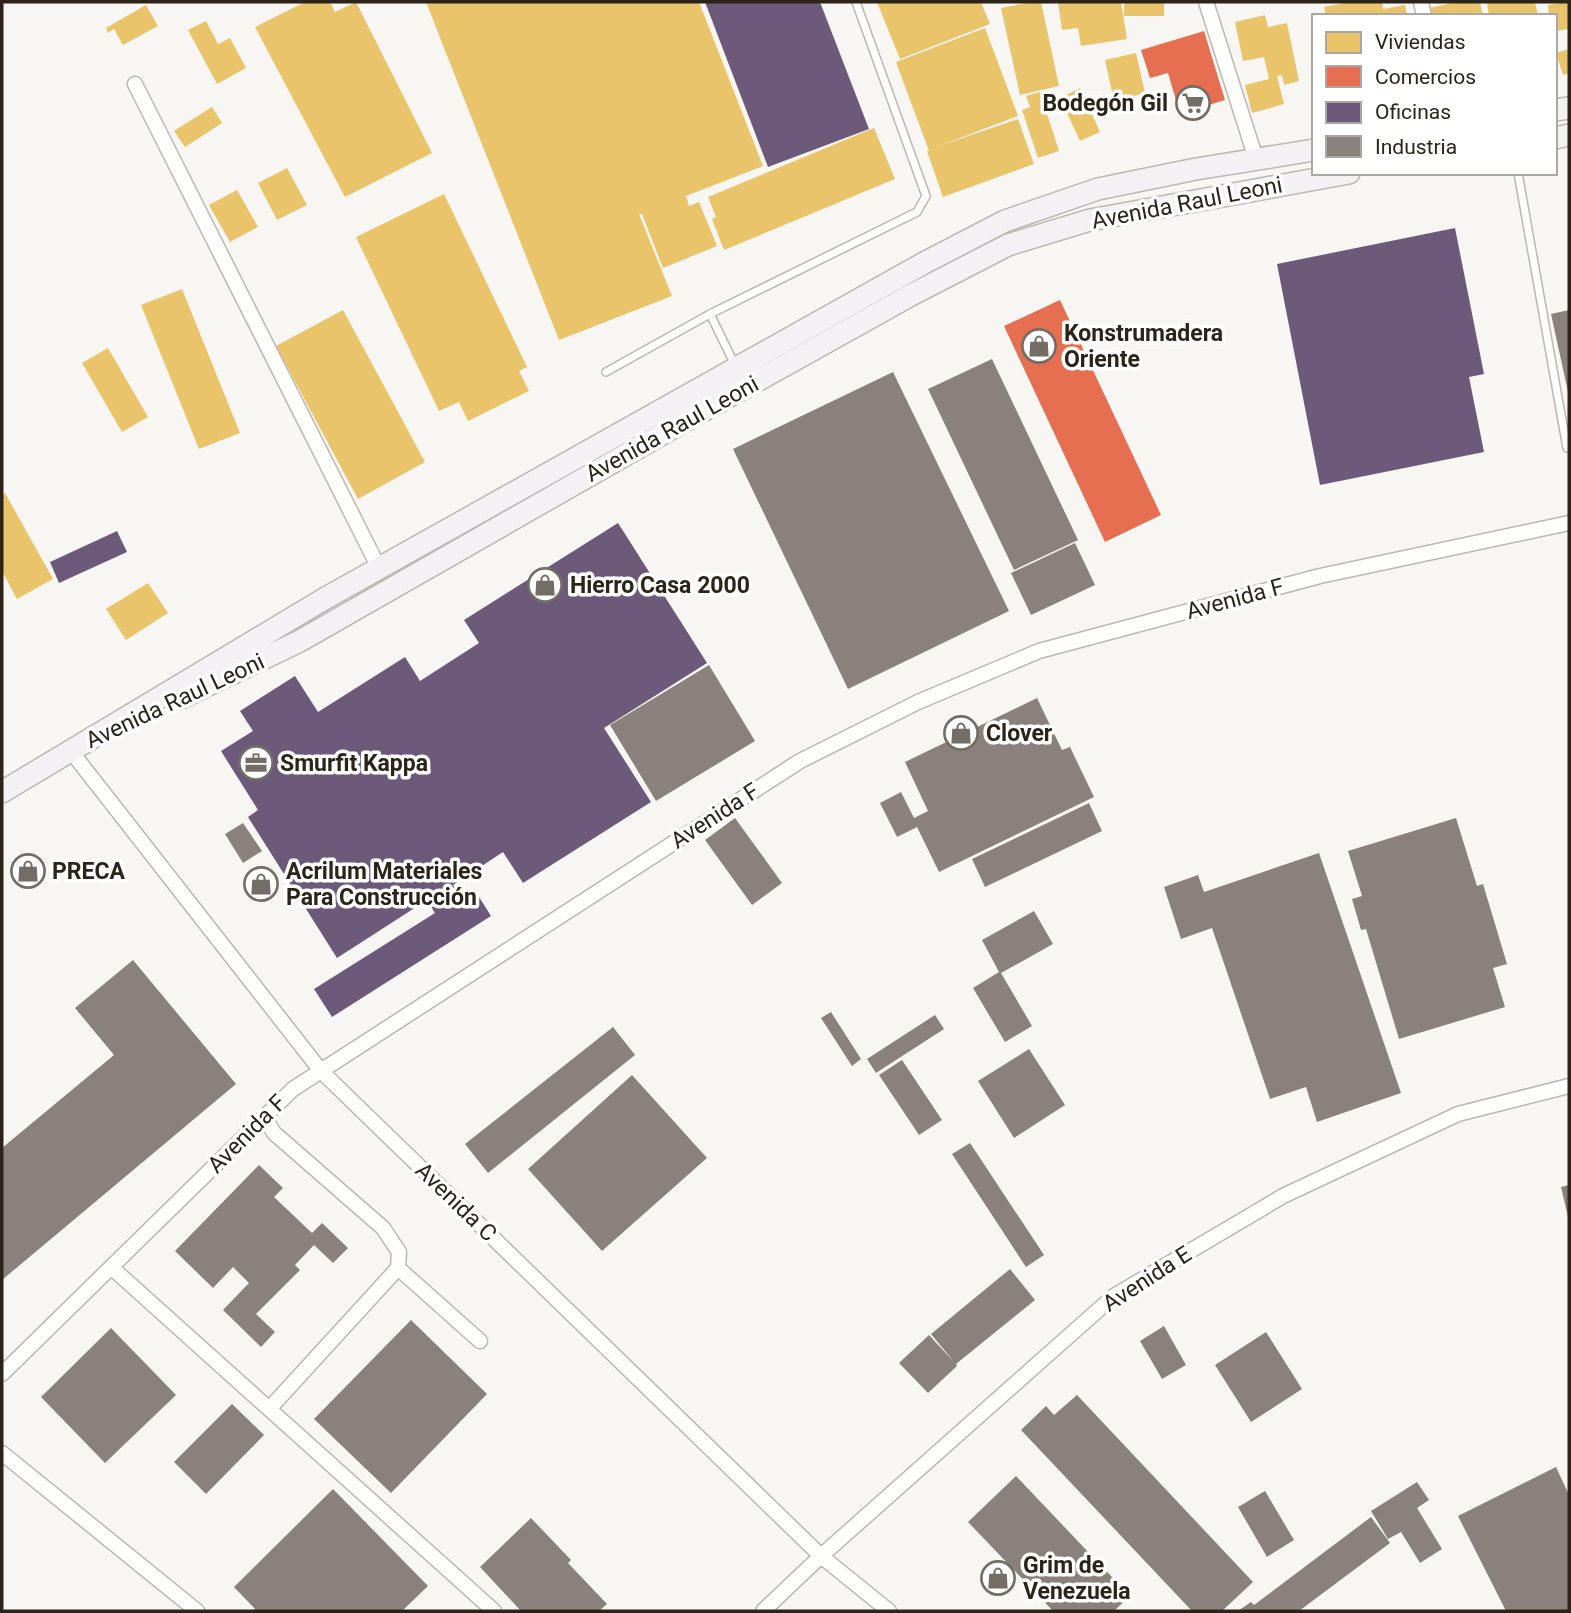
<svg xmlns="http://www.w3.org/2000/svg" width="1571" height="1613" viewBox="0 0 1571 1613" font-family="Roboto,sans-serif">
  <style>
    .homes { fill: #e9c46a }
    .shops { fill: #e76f51 }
    .offices { fill: #6d597a }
    .industry { fill: #8a817c }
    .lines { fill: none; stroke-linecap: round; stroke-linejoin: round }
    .service-casing { stroke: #bcb7b0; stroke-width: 10 }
    .minor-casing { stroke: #bcb7b0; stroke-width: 17 }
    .secondary-casing { stroke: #bcb7b0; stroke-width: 24 }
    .service { stroke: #fefefd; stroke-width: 7 }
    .minor { stroke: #fefefd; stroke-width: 14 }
    .secondary { stroke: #f4f1f4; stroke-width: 21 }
    .labels { text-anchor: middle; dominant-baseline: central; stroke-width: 7; stroke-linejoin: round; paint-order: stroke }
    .poi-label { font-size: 23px; font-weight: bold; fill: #2c2319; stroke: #fff; text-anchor: start }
    .street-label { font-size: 23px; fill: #2c2319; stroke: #fff }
  </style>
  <rect width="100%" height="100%" fill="#f8f6f3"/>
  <path class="homes" d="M305,2H330L335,12L356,2L432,153L345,197L255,27Z
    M426,2H699L763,166L686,196L689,206L699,202L717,246L663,268L642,214H639L672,296L559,340Z
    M877,2H981L990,24L900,59Z
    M1032,2H1041L1059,86L1020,95L1001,8Z
    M1058,2H1121L1127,39L1081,46L1078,28L1062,30Z
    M1124,2H1164V16H1124Z
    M1350,2H1382L1383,9L1405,5L1407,16H1326L1324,7Z
    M1457,2H1480L1483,16H1430L1429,8Z
    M1487,2H1535L1538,16H1489Z
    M1569,2V29L1555,31V16H1549L1548,5Z
    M146,5L158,26L123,45L114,29L108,33L106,28Z
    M1265,15L1268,27L1287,23L1299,81L1284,85L1282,75L1277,76L1284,104L1252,113L1245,85L1269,79L1264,57L1243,61L1235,22Z
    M206,21L218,44L230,38L246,68L217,84L188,30Z
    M985,28L1018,116L936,147L1018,119L1034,164L943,197L927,151H929L896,62Z
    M1569,49V73L1563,75L1556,53Z
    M1136,53L1145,93L1114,101L1105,60Z
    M1080,88L1100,132L1080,141L1060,98Z
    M1040,92L1059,151L1038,158L1022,110L1030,107L1026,96Z
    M212,107L222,123L185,147L174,131Z
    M874,128L895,179L724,250L712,219L716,217L708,197Z
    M287,168L307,205L277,220L258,183Z
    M237,190L258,227L230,242L209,205Z
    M444,194L527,367L519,371L529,391L468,421L459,402L439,411L356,237Z
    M182,289L240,433L199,449L141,305Z
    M343,310L425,462L358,499L276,346Z
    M108,348L148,417L122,432L82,363Z
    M5,493L53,579L17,599L2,571V496Z
    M148,583L168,613L126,640L106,609Z"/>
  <path class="shops" d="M1204,31L1225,100L1180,114L1168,73L1150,78L1141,50Z
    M1060,300L1161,515L1105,542L1004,326Z"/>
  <path class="offices" d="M705,2H820L869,129L768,167Z
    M1455,228L1484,374L1469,377L1484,452L1320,485L1277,264Z
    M618,523L707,663L604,728L651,802L523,883L503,852L453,885L461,898L474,889L491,916L332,1017L314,989L435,913L427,900L337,958L248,817L258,810L221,751L253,731L240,711L295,676L318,712L405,657L420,681L479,643L464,620Z
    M117,531L127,552L59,583L50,562Z"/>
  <path class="industry" d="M1569,310V392H1568L1551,314Z
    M992,359L1078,540L1014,570L928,389Z
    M893,372L1009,611L848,689L733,449Z
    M1075,543L1095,585L1031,615L1011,573Z
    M709,665L755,741L656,801L610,725Z
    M1037,698L1062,750L1070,747L1094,797L939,872L917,827L897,837L880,803L901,792L914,818L928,811L905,762Z
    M1089,803L1102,831L985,887L972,859Z
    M735,818L782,883L752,905L705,840Z
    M1456,818L1477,886L1483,884L1507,964L1493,968L1505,1007L1399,1039L1366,929L1361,930L1352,899L1362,896L1348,851Z
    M243,823L262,851L243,863L225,834Z
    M1319,853L1401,1093L1317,1122L1306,1087L1270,1099L1212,928L1181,939L1164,887L1198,875L1204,892Z
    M1034,911L1053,944L1001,973L1032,1026L1005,1042L973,988L999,972L982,940Z
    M133,960L236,1084L2,1280V1148L114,1055L75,1008Z
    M831,1012L861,1059L852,1066L821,1018Z
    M935,1015L944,1029L876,1073L867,1059Z
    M613,1027L635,1055L488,1173L465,1144Z
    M1029,1049L1065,1105L1014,1138L978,1081Z
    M902,1060L942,1120L919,1135L879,1075Z
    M632,1075L707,1158L602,1251L528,1169Z
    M970,1143L1044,1255L1026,1267L952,1154Z
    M259,1165L283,1188L274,1197L312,1233L322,1223L348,1248L333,1263L314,1245L295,1265L300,1270L256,1314L275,1332L261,1347L223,1310L249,1283L233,1267L213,1288L175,1251Z
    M1569,1185V1217H1568L1561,1187Z
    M1010,1269L1035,1300L956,1364L957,1366L928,1393L899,1363L929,1335L954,1362L931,1334Z
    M411,1320L487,1394L391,1493L314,1419Z
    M1164,1326L1186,1365L1162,1379L1140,1341Z
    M111,1328L176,1395L105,1463L41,1397Z
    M1266,1332L1302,1389L1251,1422L1215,1365Z
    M1077,1395L1253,1582L1222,1611H1192L1021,1430L1046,1406L1054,1415Z
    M232,1404L264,1435L206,1494L174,1462Z
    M1556,1467L1569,1495V1611H1506L1458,1516Z
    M1016,1476L1130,1596L1114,1611H1053L968,1522Z
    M1417,1482L1429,1500L1417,1508L1442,1549L1420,1563L1401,1532L1388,1539L1371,1511Z
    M333,1489L428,1586L402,1611H253L255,1609L234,1587Z
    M1265,1491L1294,1540L1267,1557L1238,1507Z
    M1371,1517L1390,1543L1299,1611H1238L1251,1602L1254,1605Z
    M531,1518L571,1560L568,1563L607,1604L599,1611H521L480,1567Z"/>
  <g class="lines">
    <g class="service-casing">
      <path id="service" d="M1518,173L1567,448
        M710,314L735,365
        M606,372L710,314L917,212L926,196L856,2"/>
    </g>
    <g class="minor-casing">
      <path id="minor" d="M1206,2L1256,159
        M1421,2L1424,16
        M135,84L379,568
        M70,750L321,1071L821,1556L889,1611
        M265,1118L274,1133L383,1228L399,1252L398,1268L270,1408
        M111,1267L494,1611
        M398,1268L480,1341
        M2,1374L293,1089L800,761L918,702L1039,651L1320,576L1569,523
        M2,1453L197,1611
        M763,1611L821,1556L1114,1296L1283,1196L1458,1114L1569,1086"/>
    </g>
    <g class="secondary-casing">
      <path id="secondary" d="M1555,110L1569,108
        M1555,138L1569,135
        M183,697L298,642L690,418L911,295L1008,245L1090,220L1349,173
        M2,792L324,599L924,263L1005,221L1098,189L1196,169L1314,150"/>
    </g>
    <use href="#service" class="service"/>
    <use href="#minor" class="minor"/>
    <use href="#secondary" class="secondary"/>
  </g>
  <defs>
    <g id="supermarket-ring" transform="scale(1.75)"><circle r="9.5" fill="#fff" stroke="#736d65" stroke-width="1.5"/><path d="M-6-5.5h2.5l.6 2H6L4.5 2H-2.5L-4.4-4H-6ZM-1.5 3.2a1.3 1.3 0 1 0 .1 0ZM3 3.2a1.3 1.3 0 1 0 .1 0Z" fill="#736d65"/></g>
    <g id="shop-ring" transform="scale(1.75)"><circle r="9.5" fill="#fff" stroke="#736d65" stroke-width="1.5"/><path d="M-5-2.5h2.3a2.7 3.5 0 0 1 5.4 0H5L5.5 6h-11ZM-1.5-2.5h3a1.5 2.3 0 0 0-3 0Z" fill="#736d65"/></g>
    <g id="office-ring" transform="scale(1.75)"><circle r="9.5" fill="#fff" stroke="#736d65" stroke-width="1.5"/><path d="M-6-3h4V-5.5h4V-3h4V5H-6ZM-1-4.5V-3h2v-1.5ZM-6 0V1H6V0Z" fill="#736d65"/></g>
  </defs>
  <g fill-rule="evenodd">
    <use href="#supermarket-ring" x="1193" y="103"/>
    <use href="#shop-ring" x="1039" y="346"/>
    <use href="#shop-ring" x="545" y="585"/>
    <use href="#shop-ring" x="961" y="733"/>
    <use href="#office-ring" x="256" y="763"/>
    <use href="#shop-ring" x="28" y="871"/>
    <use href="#shop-ring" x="261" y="884"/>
    <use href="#shop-ring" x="998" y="1578"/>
  </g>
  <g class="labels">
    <g class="poi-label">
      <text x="1168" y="103" text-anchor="end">Bodegón Gil</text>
      <text x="1064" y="333">Konstrumadera<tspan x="1064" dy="26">Oriente</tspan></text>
      <text x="570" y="585">Hierro Casa 2000</text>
      <text x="986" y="733">Clover</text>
      <text x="280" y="763">Smurfit Kappa</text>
      <text x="52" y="871">PRECA</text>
      <text x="286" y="871">Acrilum Materiales<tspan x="286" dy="26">Para Construcción</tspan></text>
      <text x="1023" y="1565">Grim de<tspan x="1023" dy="26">Venezuela</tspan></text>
    </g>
    <g class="street-label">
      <text transform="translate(1187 203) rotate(-11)">Avenida Raul Leoni</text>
      <text transform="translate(672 429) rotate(-29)">Avenida Raul Leoni</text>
      <text transform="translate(1235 599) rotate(-15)">Avenida F</text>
      <text transform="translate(175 701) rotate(-25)">Avenida Raul Leoni</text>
      <text transform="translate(715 816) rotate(-33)">Avenida F</text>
      <text transform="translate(247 1134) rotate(-45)">Avenida F</text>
      <text transform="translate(456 1202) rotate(44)">Avenida C</text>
      <text transform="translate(1147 1279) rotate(-33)">Avenida E</text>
    </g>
  </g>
  <rect width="1571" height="1613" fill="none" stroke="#2c2319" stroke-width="7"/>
  <rect x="1312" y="14" width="245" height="161" fill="#ffffff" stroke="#aba7a3" stroke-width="2"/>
  <rect x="1326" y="32" width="35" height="21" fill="#e9c46a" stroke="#aba7a3" stroke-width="2"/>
  <text x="1375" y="49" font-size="21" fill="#2c2319">Viviendas</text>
  <rect x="1326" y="66" width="35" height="21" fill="#e76f51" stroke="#aba7a3" stroke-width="2"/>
  <text x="1375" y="84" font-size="21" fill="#2c2319">Comercios</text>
  <rect x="1326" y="102" width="35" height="21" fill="#6d597a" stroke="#aba7a3" stroke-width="2"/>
  <text x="1375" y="119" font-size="21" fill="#2c2319">Oficinas</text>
  <rect x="1326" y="136" width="35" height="21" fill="#8a817c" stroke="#aba7a3" stroke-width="2"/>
  <text x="1375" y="154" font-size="21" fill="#2c2319">Industria</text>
</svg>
